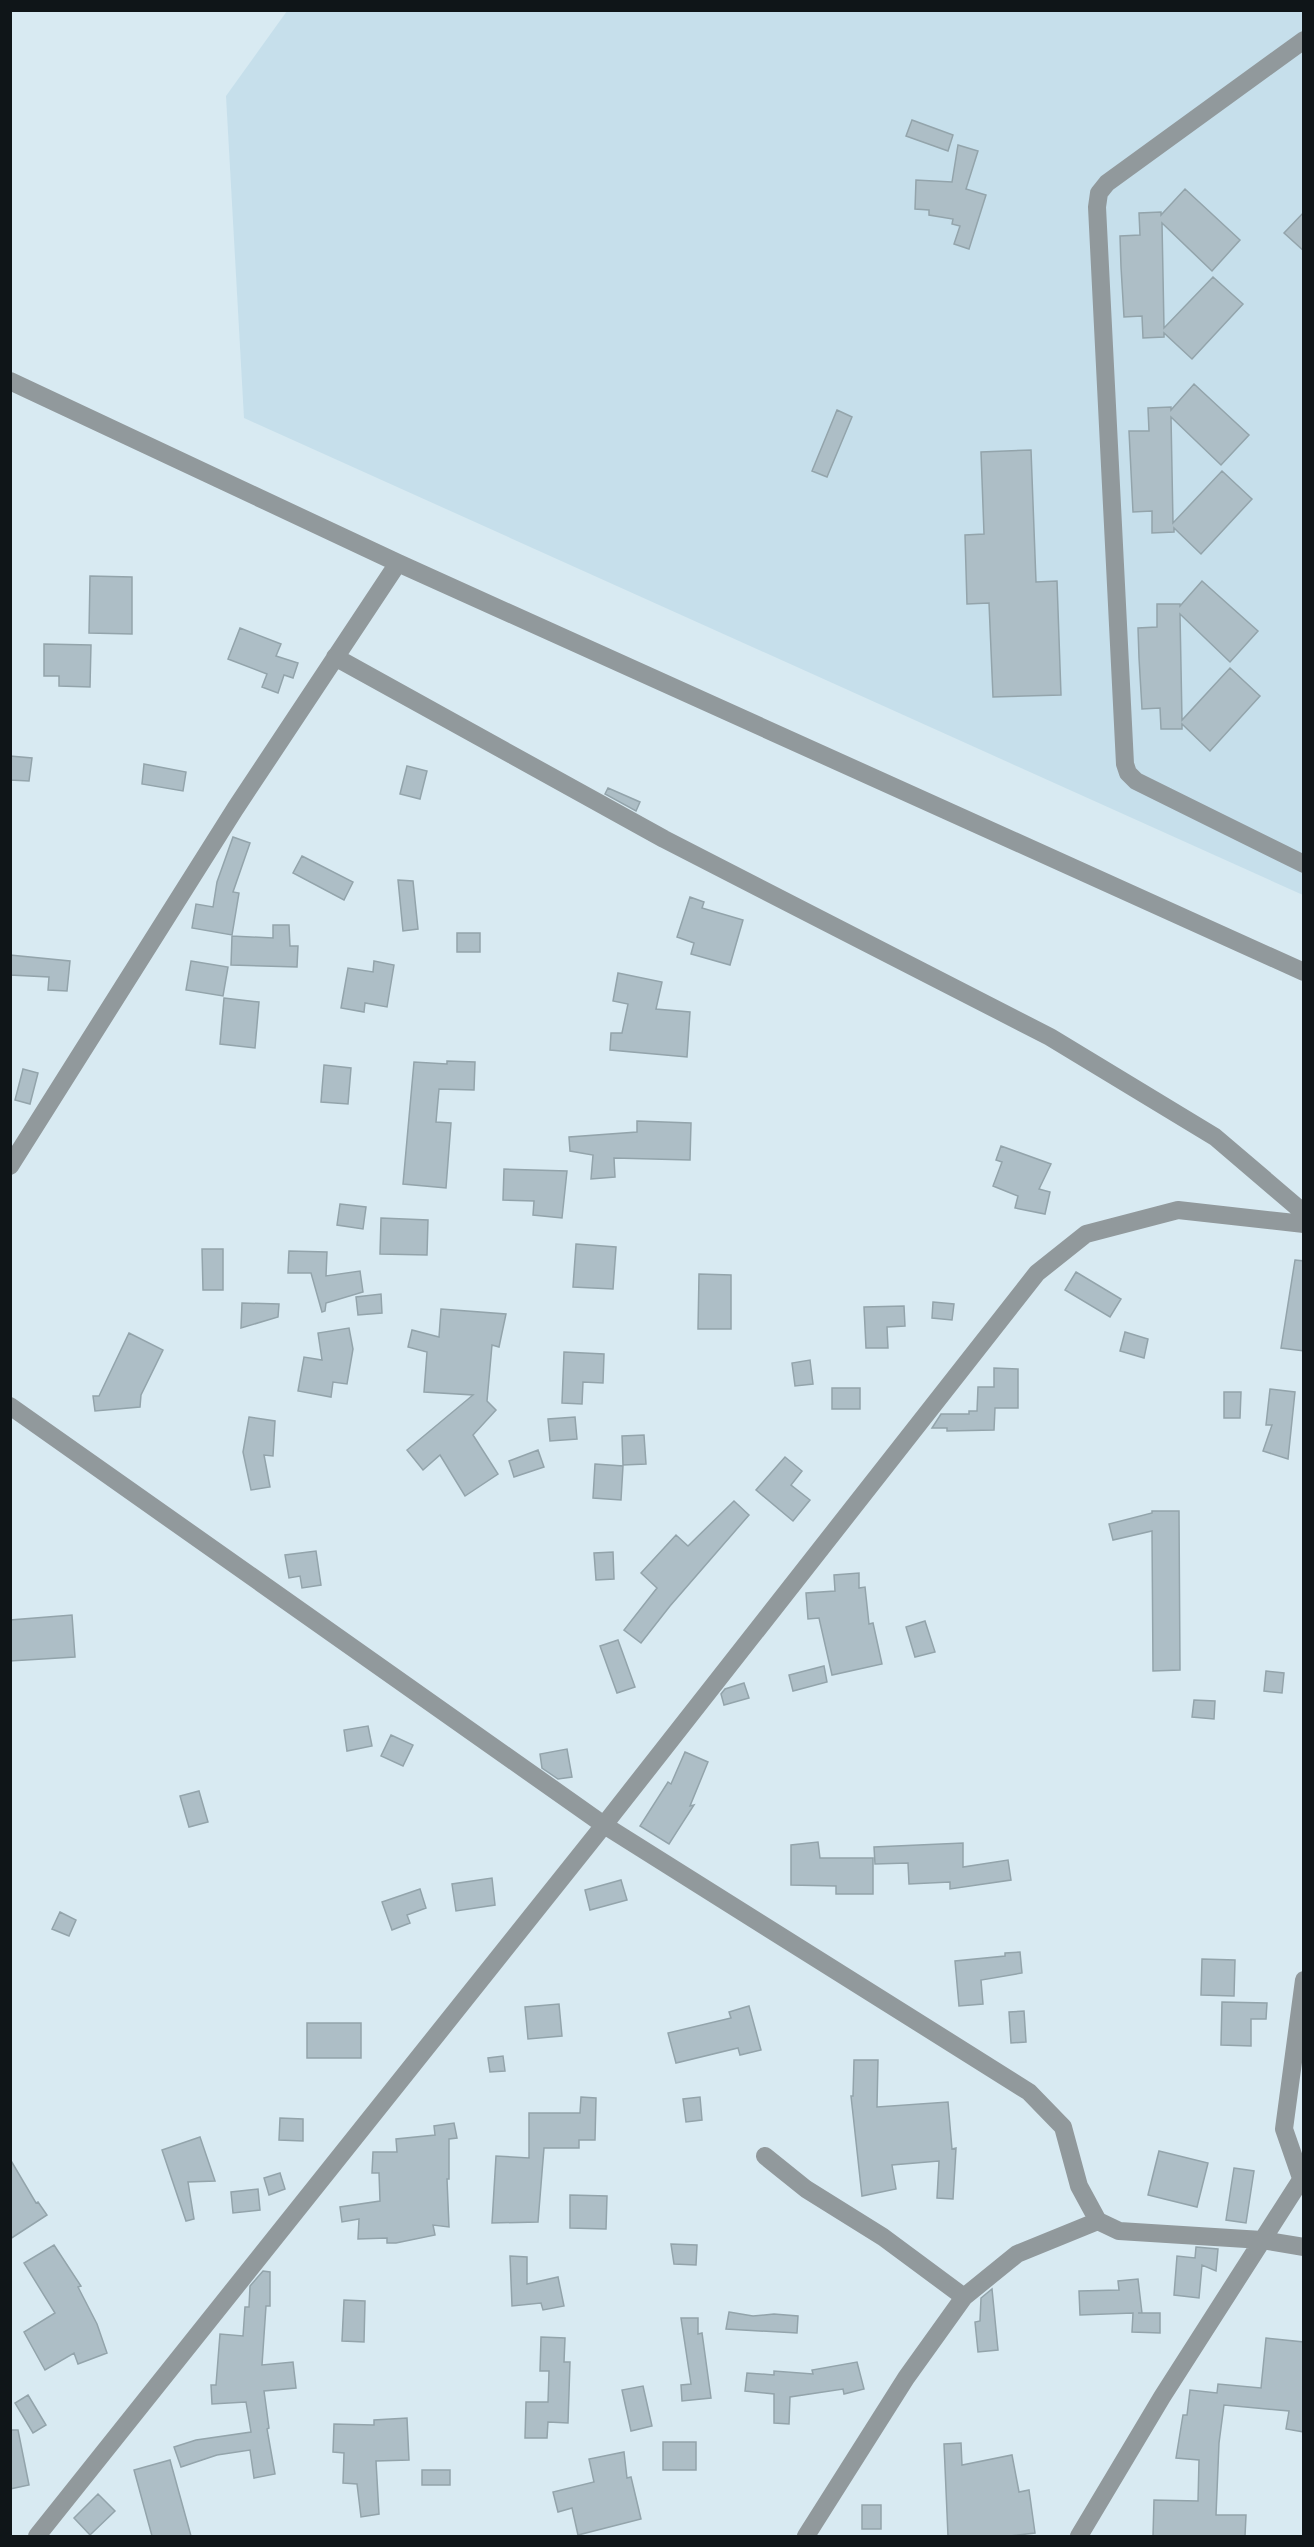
<svg xmlns="http://www.w3.org/2000/svg" width="1314" height="2547" viewBox="0 0 1314 2547" font-family="'IBM Plex Sans',sans-serif">
  <style>
    .built { fill: #c6dfeb }
    .building { fill: #adbec6; stroke: #93a4ab; stroke-width: 1.5 }
    .lines { fill: none; stroke-linecap: round; stroke-linejoin: round }
    .minor { stroke: #91999c; stroke-width: 18 }
  </style>
  <rect width="100%" height="100%" fill="#d8eaf2"/>
  <path class="built" d="M287,11H1303V895L244,418L226,96Z"/>
  <path class="building" d="M912,120L953,135L948,151L906,136Z
    M958,145L978,151L966,189L986,195L969,249L954,244L960,226L952,224L953,219L929,215V210L915,209L916,180L952,182Z
    M1185,189L1240,240L1212,271L1162,223L1164,328L1213,277L1243,304L1192,359L1164,333V337L1143,338L1142,316L1124,317L1121,267L1120,236L1140,235L1139,213L1161,212V215Z
    M1304,212V251L1284,233Z
    M1194,384L1249,435L1221,465L1171,417L1173,523L1222,471L1252,499L1201,554L1174,528V532L1152,533V511L1133,512L1129,431H1149L1148,408L1171,407V410Z
    M837,410L852,417L827,477L812,471Z
    M1031,450L1036,582L1057,581L1061,695L993,697L989,603L967,604L965,535L984,534L981,452Z
    M90,576L132,577V634L89,633Z
    M1202,581L1258,631L1230,662L1180,614L1182,720L1230,668L1260,696L1210,751L1182,724V729H1161L1160,708L1142,709L1139,658L1138,628L1157,627V604H1180V606Z
    M240,628L281,644L276,656L298,663L293,678L284,675L278,693L262,687L267,674L228,659Z
    M44,644L91,645L90,687L59,686V676H44Z
    M10,756L32,758L29,781L10,780Z
    M144,764L186,772L183,791L142,784Z
    M407,766L427,771L420,799L400,794Z
    M608,788L640,802L636,811L605,794Z
    M233,837L250,843L233,892L239,893L232,935L192,928L196,904L213,907L217,882Z
    M302,856L353,882L344,900L293,873Z
    M398,880L413,881L418,929L403,931Z
    M690,897L704,902L702,908L743,920L730,965L691,954L694,943L677,937Z
    M273,925H289L290,946H298L297,967L231,965L232,936L273,938Z
    M457,933H480V952H457Z
    M10,955L70,961L67,991L48,990L49,977L10,975Z
    M191,961L228,967L223,996L186,990Z
    M374,961L394,965L387,1007L365,1003L364,1012L341,1008L348,968L373,972Z
    M618,973L662,982L656,1009L690,1012L687,1057L610,1050L611,1033H622L628,1004L613,1001Z
    M224,998L259,1002L255,1048L220,1044Z
    M447,1061L475,1062L474,1090L439,1089L436,1122L451,1123L446,1188L403,1184L414,1062L447,1064Z
    M324,1065L351,1068L348,1104L321,1102Z
    M23,1069L38,1073L30,1104L15,1100Z
    M637,1121L691,1123L690,1160L614,1158L615,1177L591,1179L593,1155L570,1151L569,1137L637,1132Z
    M1001,1146L1051,1164L1039,1189L1050,1192L1045,1214L1015,1208L1018,1196L993,1186L1002,1162L996,1160Z
    M504,1169L567,1171L562,1218L533,1215L534,1201L503,1200Z
    M340,1204L366,1207L363,1229L337,1225Z
    M381,1218L428,1220L427,1255L380,1254Z
    M576,1244L616,1247L613,1289L573,1287Z
    M202,1249H223V1290H203Z
    M289,1251L327,1252L326,1276L360,1271L363,1292L326,1303L325,1311L322,1312L311,1273H288Z
    M1295,1260L1304,1261V1351L1281,1348Z
    M1076,1272L1121,1299L1110,1317L1065,1290Z
    M699,1274L731,1275V1329H698Z
    M381,1294L382,1313L358,1315L356,1297Z
    M933,1302L954,1304L952,1320L932,1318Z
    M242,1303L279,1304L278,1317L241,1328Z
    M904,1306L905,1326L887,1327L888,1348H866L864,1307Z
    M441,1309L506,1314L499,1347L492,1345L487,1401L496,1410L473,1435L498,1474L465,1496L440,1455L423,1470L407,1450L473,1395L424,1392L427,1352L408,1347L412,1330L439,1337Z
    M349,1328L353,1349L347,1384L333,1382L331,1397L298,1391L304,1357L322,1360L318,1333Z
    M1125,1332L1148,1339L1144,1358L1120,1351Z
    M129,1333L163,1350L141,1395L140,1407L95,1411L93,1396H99Z
    M564,1352L604,1354L603,1383L583,1382L582,1404L562,1403Z
    M810,1360L813,1384L795,1386L792,1363Z
    M994,1368L1018,1369V1408H995L994,1430L947,1431V1428H932L941,1414H969V1411H977L978,1387H994Z
    M832,1388H860V1409H832Z
    M1270,1389L1295,1392L1288,1459L1263,1451L1272,1425H1266Z
    M1224,1392H1241L1240,1418H1224Z
    M249,1417L275,1421L273,1456L264,1455L270,1487L251,1490L243,1452Z
    M575,1417L577,1439L550,1441L548,1419Z
    M644,1435L646,1464L623,1465L622,1436Z
    M538,1450L544,1467L514,1477L509,1461Z
    M785,1457L802,1471L791,1485L810,1500L793,1521L756,1490Z
    M595,1464L623,1466L621,1500L593,1498Z
    M734,1501L749,1515L670,1606L641,1643L624,1630L657,1588L641,1573L676,1535L688,1546Z
    M1152,1511H1179L1180,1670L1153,1671L1152,1531L1113,1540L1109,1524L1152,1513Z
    M316,1551L321,1585L302,1588L300,1576L289,1578L285,1555Z
    M613,1552L614,1579L596,1580L594,1553Z
    M859,1573V1588L865,1587L869,1624L873,1623L882,1664L832,1675L819,1618L808,1619L806,1593L835,1591L834,1575Z
    M72,1615L75,1657L10,1661V1620Z
    M925,1621L935,1652L915,1657L906,1627Z
    M618,1640L635,1687L617,1693L600,1646Z
    M824,1666L827,1682L793,1691L789,1675Z
    M1266,1671L1284,1673L1282,1693L1264,1691Z
    M744,1683L749,1698L724,1705L721,1694L725,1689Z
    M1194,1700L1215,1701L1214,1719L1192,1717Z
    M368,1726L372,1746L347,1751L344,1730Z
    M391,1735L413,1745L403,1766L381,1756Z
    M567,1749L572,1777L558,1779L542,1768L540,1754Z
    M685,1752L708,1762L690,1806L694,1805L669,1844L640,1826L668,1782L671,1784Z
    M199,1791L208,1822L189,1827L180,1796Z
    M818,1842L820,1858H873V1894H836V1886L791,1885V1845Z
    M963,1843V1867L1008,1860L1011,1880L950,1889V1882L909,1884L908,1863L875,1864L874,1847Z
    M492,1878L495,1905L456,1911L452,1884Z
    M621,1880L627,1900L590,1910L585,1890Z
    M420,1889L426,1908L407,1915L410,1923L392,1930L382,1902Z
    M60,1912L76,1920L69,1936L52,1929Z
    M1020,1952L1022,1973L981,1980L983,2004L959,2006L955,1961L1005,1956V1953Z
    M1202,1959L1235,1960L1234,1996L1201,1995Z
    M1222,2002L1267,2003L1266,2019H1251V2046L1221,2045Z
    M559,2004L562,2036L528,2039L525,2007Z
    M749,2006L761,2050L740,2055L738,2048L676,2063L668,2033L731,2018L729,2012Z
    M1024,2011L1026,2042L1011,2043L1009,2012Z
    M307,2023H361V2058H307Z
    M503,2056L505,2071L490,2072L488,2058Z
    M854,2060H878L877,2107L948,2102L952,2149L956,2148L953,2199L937,2198L939,2161L892,2165L896,2189L862,2196L851,2096H853Z
    M581,2097L596,2098L595,2140H579V2148H544L538,2222L492,2223L496,2156L529,2158V2113H580Z
    M700,2097L702,2120L686,2122L683,2099Z
    M280,2118L303,2119V2141L279,2140Z
    M454,2123L457,2138L449,2139V2179H447L449,2227L433,2225L435,2235L396,2243H387V2238L358,2239L359,2219L342,2222L340,2207L380,2201L379,2173H372L373,2152H397L396,2139L435,2135L434,2126Z
    M200,2137L215,2181L188,2182L194,2219L186,2221L162,2150Z
    M1159,2151L1208,2163L1197,2207L1148,2195Z
    M10,2159L36,2203L38,2202L47,2215L10,2239Z
    M1234,2168L1254,2171L1246,2223L1226,2220Z
    M280,2173L285,2189L269,2195L264,2178Z
    M258,2189L260,2210L233,2213L231,2192Z
    M570,2195L607,2196L606,2229L570,2228Z
    M671,2244L697,2245L696,2265L674,2264Z
    M54,2245L81,2286L78,2287L97,2324L107,2353L78,2364L74,2353L45,2370L24,2332L55,2313L24,2263Z
    M1196,2247L1218,2249L1216,2271L1202,2265L1199,2298L1174,2295L1177,2256L1195,2258Z
    M510,2256L527,2257V2284L558,2277L564,2306L543,2310L541,2303L512,2306Z
    M263,2271L270,2272V2306H266L262,2365L293,2362L296,2388L264,2391L269,2428L267,2429L275,2474L254,2478L250,2450L217,2455L181,2467L174,2447L196,2440L251,2432L246,2402L212,2404L211,2385H216L220,2334L243,2336L245,2307H249L250,2286Z
    M1138,2279L1142,2313H1138H1160V2333L1132,2332L1133,2313L1080,2315L1079,2291L1119,2290L1118,2281Z
    M992,2289L998,2350L978,2352L975,2322L980,2321L981,2298Z
    M344,2300L365,2301L364,2342L342,2341Z
    M729,2312L753,2316L774,2314L798,2316L797,2333L726,2329Z
    M681,2318H698V2334L702,2333L711,2398L682,2401L681,2385L691,2384Z
    M541,2337L565,2338L564,2362H570L568,2423L548,2422L547,2438H525L526,2402H548L549,2371H540Z
    M1266,2338L1304,2342V2432L1286,2429L1289,2411L1224,2405L1219,2443L1216,2515H1246L1245,2536H1153L1154,2500L1198,2501L1199,2460L1176,2458L1183,2415H1187L1190,2390L1217,2393L1218,2384L1261,2388Z
    M857,2362L864,2389L844,2394L843,2389L790,2397L789,2424L774,2423V2394L745,2391L747,2373L774,2375V2371L813,2374L812,2370Z
    M643,2386L652,2426L631,2431L622,2390Z
    M28,2395L46,2425L33,2433L15,2403Z
    M407,2418L409,2460L376,2461L379,2514L361,2517L357,2484L343,2483L344,2453L333,2452L334,2424L374,2425V2420Z
    M10,2430H18L29,2485L10,2489Z
    M663,2442H696V2470H663Z
    M961,2443L962,2465L1012,2455L1019,2492L1029,2490L1035,2533L1010,2536H948L944,2444Z
    M624,2452L627,2478L631,2477L641,2519L578,2535L572,2508L558,2512L553,2492L594,2482L589,2459Z
    M170,2460L191,2536H152L134,2470Z
    M422,2470H450V2485H422Z
    M98,2494L115,2511L90,2535L74,2518Z
    M862,2505H881V2529H862Z"/>
  <g class="lines">
    <path class="minor" d="M1304,40L1107,183L1099,193L1097,207L1125,764L1128,773L1136,781L1304,864
      M10,381L398,563L1304,972
      M335,657L664,839L1050,1037L1215,1137L1304,1213
      M10,1166L235,809L398,563
      M10,1406L604,1825L1029,2092L1063,2127L1079,2186L1098,2221L1119,2231L1262,2240L1304,2247
      M765,2156L806,2189L883,2237L964,2297
      M1301,2178L1284,2129L1304,1980
      M37,2536L604,1825L1037,1273L1086,1234L1178,1210L1304,1224
      M806,2536L906,2378L964,2297L1017,2254L1098,2221
      M1079,2536L1162,2397L1304,2175"/>
  </g>
  <rect width="1314" height="2547" fill="none" stroke="#0f1518" stroke-width="24"/>
</svg>
